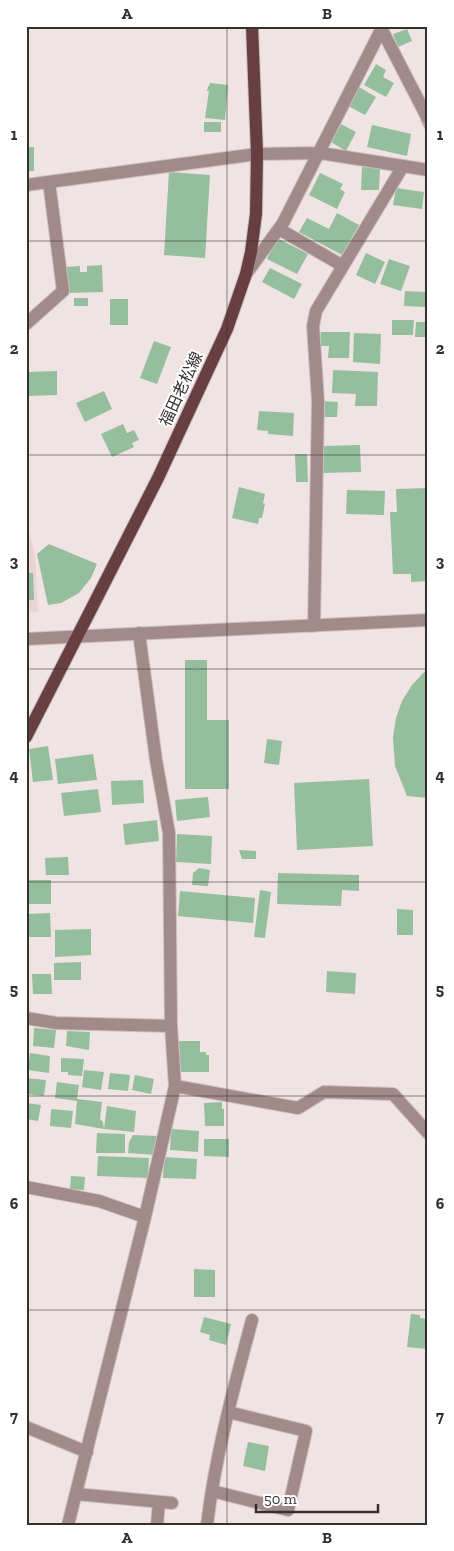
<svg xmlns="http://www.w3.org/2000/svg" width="454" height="1551" viewBox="0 0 454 1551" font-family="'Zilla Slab','Noto Sans JP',serif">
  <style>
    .built { fill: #ead4d5 }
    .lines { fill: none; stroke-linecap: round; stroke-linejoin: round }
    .stream { stroke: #cf999c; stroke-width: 5 }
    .building { fill: #94be9c }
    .minor-casing { stroke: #cbbfbf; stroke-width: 14 }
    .major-casing { stroke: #cbbfbf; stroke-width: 14 }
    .minor { stroke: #a28a8b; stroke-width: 12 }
    .major { stroke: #673f42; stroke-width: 12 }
    .grid { fill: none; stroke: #353030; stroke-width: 1; stroke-opacity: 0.55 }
    .labels { text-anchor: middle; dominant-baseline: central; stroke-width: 4; stroke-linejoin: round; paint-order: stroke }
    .street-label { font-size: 16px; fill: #353030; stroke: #fff }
    .neatline { fill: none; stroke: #353030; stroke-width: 2 }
    .grid-label { font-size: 16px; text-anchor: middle; font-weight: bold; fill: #353030 }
  </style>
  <rect width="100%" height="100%" fill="#f0e3e3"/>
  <path class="built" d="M26,518L35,554L38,612L26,613Z"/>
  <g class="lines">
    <path class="stream" d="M423,120L428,130"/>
  </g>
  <path class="building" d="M407,29L412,41L398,47L393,34Z
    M376,64L386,70L383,77L394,83L386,97L364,85Z
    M210,83L228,85L225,120L205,118L209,91H207L208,86H209Z
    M359,87L376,97L365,115L348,106Z
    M204,122H221V132H204Z
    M341,124L356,132L346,151L331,142Z
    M372,125L411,134L407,156L367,147Z
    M26,147H34V171H26Z
    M362,167L380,168L379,190H361Z
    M169,172L210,175L205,258L164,255Z
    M320,173L343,184L340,189L345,192L337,209L309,195Z
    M396,188L424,192L422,209L393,205Z
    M337,213L359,225L342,255L299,232L307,218L329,229Z
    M277,238L308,254L297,274L267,259Z
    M366,253L385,262L375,284L356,275Z
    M389,259L410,266L401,291L380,284Z
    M102,265L103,292L67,293L66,267L80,266V272H87V266Z
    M270,268L302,284L294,299L262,282Z
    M405,291L425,292V307L404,306Z
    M74,298H88V306H74Z
    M110,299H128V325H110Z
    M392,320H414L413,335H392Z
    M416,322H428V337H415Z
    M321,332H350L349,358H328L329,346H320Z
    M354,333L381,334L380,364L353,362Z
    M154,341L171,347L157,384L140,378Z
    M333,370L378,372L377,406H355L356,394L332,393Z
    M57,371V395L26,396L27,372Z
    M104,391L112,409L85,422L76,403Z
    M323,401L338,402L337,417H322Z
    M259,411L294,413L293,436L268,434V431L257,430Z
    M123,424L127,433L134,430L139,440L132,443L134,447L112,457L101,434Z
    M360,445L361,472L323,473L322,446Z
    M295,454H307L308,482H296Z
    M239,487L265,494L263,503L265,504L262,518H259L258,524L232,518Z
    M428,488V581L411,582V574H393L390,512H397L396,489Z
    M347,490L385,491L384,515L346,514Z
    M49,544L97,564L91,578L79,593L61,603L48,605L37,554Z
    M26,573H33L34,600H26Z
    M185,660H207V720H229V789H185Z
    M428,668V798L407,796L395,766L393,737L396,718L402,701L412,685Z
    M267,739L282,741L279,765L264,763Z
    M48,746L53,780L33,782L29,749Z
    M93,754L97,780L58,784L55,759Z
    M369,779L373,846L297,850L294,783Z
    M143,780L144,803L112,805L111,781Z
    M98,789L101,812L64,816L61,793Z
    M208,797L210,817L177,821L175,800Z
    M157,820L159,841L125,845L123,824Z
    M177,834L212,836L211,864L176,862Z
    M239,850L256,851V859H242Z
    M68,857L69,875H46L45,858Z
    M199,868L210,870L208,886L192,885L193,873Z
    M278,873L359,875V891L342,890L341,906L277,904Z
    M26,880H51V904H26Z
    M260,890L271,892L265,938L254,937Z
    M180,891L255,898L253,923L178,916Z
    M397,909L413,910V935H397Z
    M50,913L51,937H26V914Z
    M91,929V955L55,957V930Z
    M81,962V980H54V963Z
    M327,971L356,973L355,994L326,992Z
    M32,974H51L52,994H33Z
    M34,1028L56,1030L54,1048L33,1046Z
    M67,1031L90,1032L89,1050L66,1046Z
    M179,1041H200V1052H206V1055H209V1072H180Z
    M30,1053L50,1056L49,1073L28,1070Z
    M61,1058L84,1059L82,1076L68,1075V1072H61Z
    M84,1070L104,1072L101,1090L82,1087Z
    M110,1073L130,1075L128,1091L108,1089Z
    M135,1075L154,1079L151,1094L132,1090Z
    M26,1078L46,1080L44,1096L26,1094Z
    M57,1082L79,1085L77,1099L102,1102L100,1119L103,1122L104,1129L75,1124L77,1101L55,1098Z
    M222,1102V1109H224V1126H205L204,1103Z
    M26,1103L41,1105L38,1121L26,1119Z
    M107,1106L136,1111L134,1132L104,1129Z
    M51,1109L73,1111L71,1128L50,1126Z
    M171,1129L199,1131L198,1152L170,1150Z
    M97,1133L125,1134V1153H96Z
    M133,1135L158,1136L157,1155L128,1153L129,1142Z
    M204,1139H229V1157L204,1156Z
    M98,1156L149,1158L148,1178L97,1176Z
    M164,1157L197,1159L196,1179L163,1178Z
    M71,1176L85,1177L84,1190L70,1189Z
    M194,1269L215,1270V1297H194Z
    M411,1314L420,1315V1318L428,1319V1349L407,1347Z
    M204,1317L231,1324L226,1345L209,1340L210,1335L200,1332Z
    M248,1442L269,1446L265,1471L243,1466Z"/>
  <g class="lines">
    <g class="minor-casing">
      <path id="minor" d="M380,26L428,119
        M26,185L257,154L320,153L428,170
        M279,229L343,266
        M246,274L283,223L383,26
        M26,324L63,291L49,182
        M314,626L318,401L313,326L316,311L403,166
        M26,639L428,620
        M26,1018L56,1023L171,1026
        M175,1086L298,1108L324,1092L393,1094L428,1133
        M26,1187L99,1201L145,1217
        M26,1427L87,1452
        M212,1491L288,1510L306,1431L228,1412
        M76,1494L172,1503
        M68,1525L145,1217L175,1086L171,1026L169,833L156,760L139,633
        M157,1525L159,1502
        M207,1525C215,1456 234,1387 252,1320"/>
    </g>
    <g class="major-casing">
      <path id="major" d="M26,737L158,478L227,329L246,274L251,252L256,214L257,154L252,26"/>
    </g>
    <use href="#minor" class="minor"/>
    <use href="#major" class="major"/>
  </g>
  <path class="grid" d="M227,26V1525M26,241H428M26,455H428M26,669H428M26,882H428M26,1096H428M26,1310H428"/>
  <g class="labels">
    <g class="street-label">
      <text transform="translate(181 389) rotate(-65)">福田老松線</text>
    </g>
  </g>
  <rect width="454" height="1551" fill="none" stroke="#ffffff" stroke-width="55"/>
  <path d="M256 1504v8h122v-8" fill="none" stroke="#353030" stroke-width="2.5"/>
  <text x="264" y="1504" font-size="15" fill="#353030" stroke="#ffffff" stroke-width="4" paint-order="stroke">50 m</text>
  <rect x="28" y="28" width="398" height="1496" class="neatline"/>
  <g class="grid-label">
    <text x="127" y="19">A</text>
    <text x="327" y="19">B</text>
    <text x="14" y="140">1</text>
    <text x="440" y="140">1</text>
    <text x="14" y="354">2</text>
    <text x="440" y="354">2</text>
    <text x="14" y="567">3</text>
    <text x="440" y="567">3</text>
    <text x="14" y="781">4</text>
    <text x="440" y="781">4</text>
    <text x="14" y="995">5</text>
    <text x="440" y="995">5</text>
    <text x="14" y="1209">6</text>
    <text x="440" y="1209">6</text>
    <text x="14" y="1422">7</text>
    <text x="440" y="1422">7</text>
    <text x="127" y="1543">A</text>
    <text x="327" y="1543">B</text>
  </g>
</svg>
